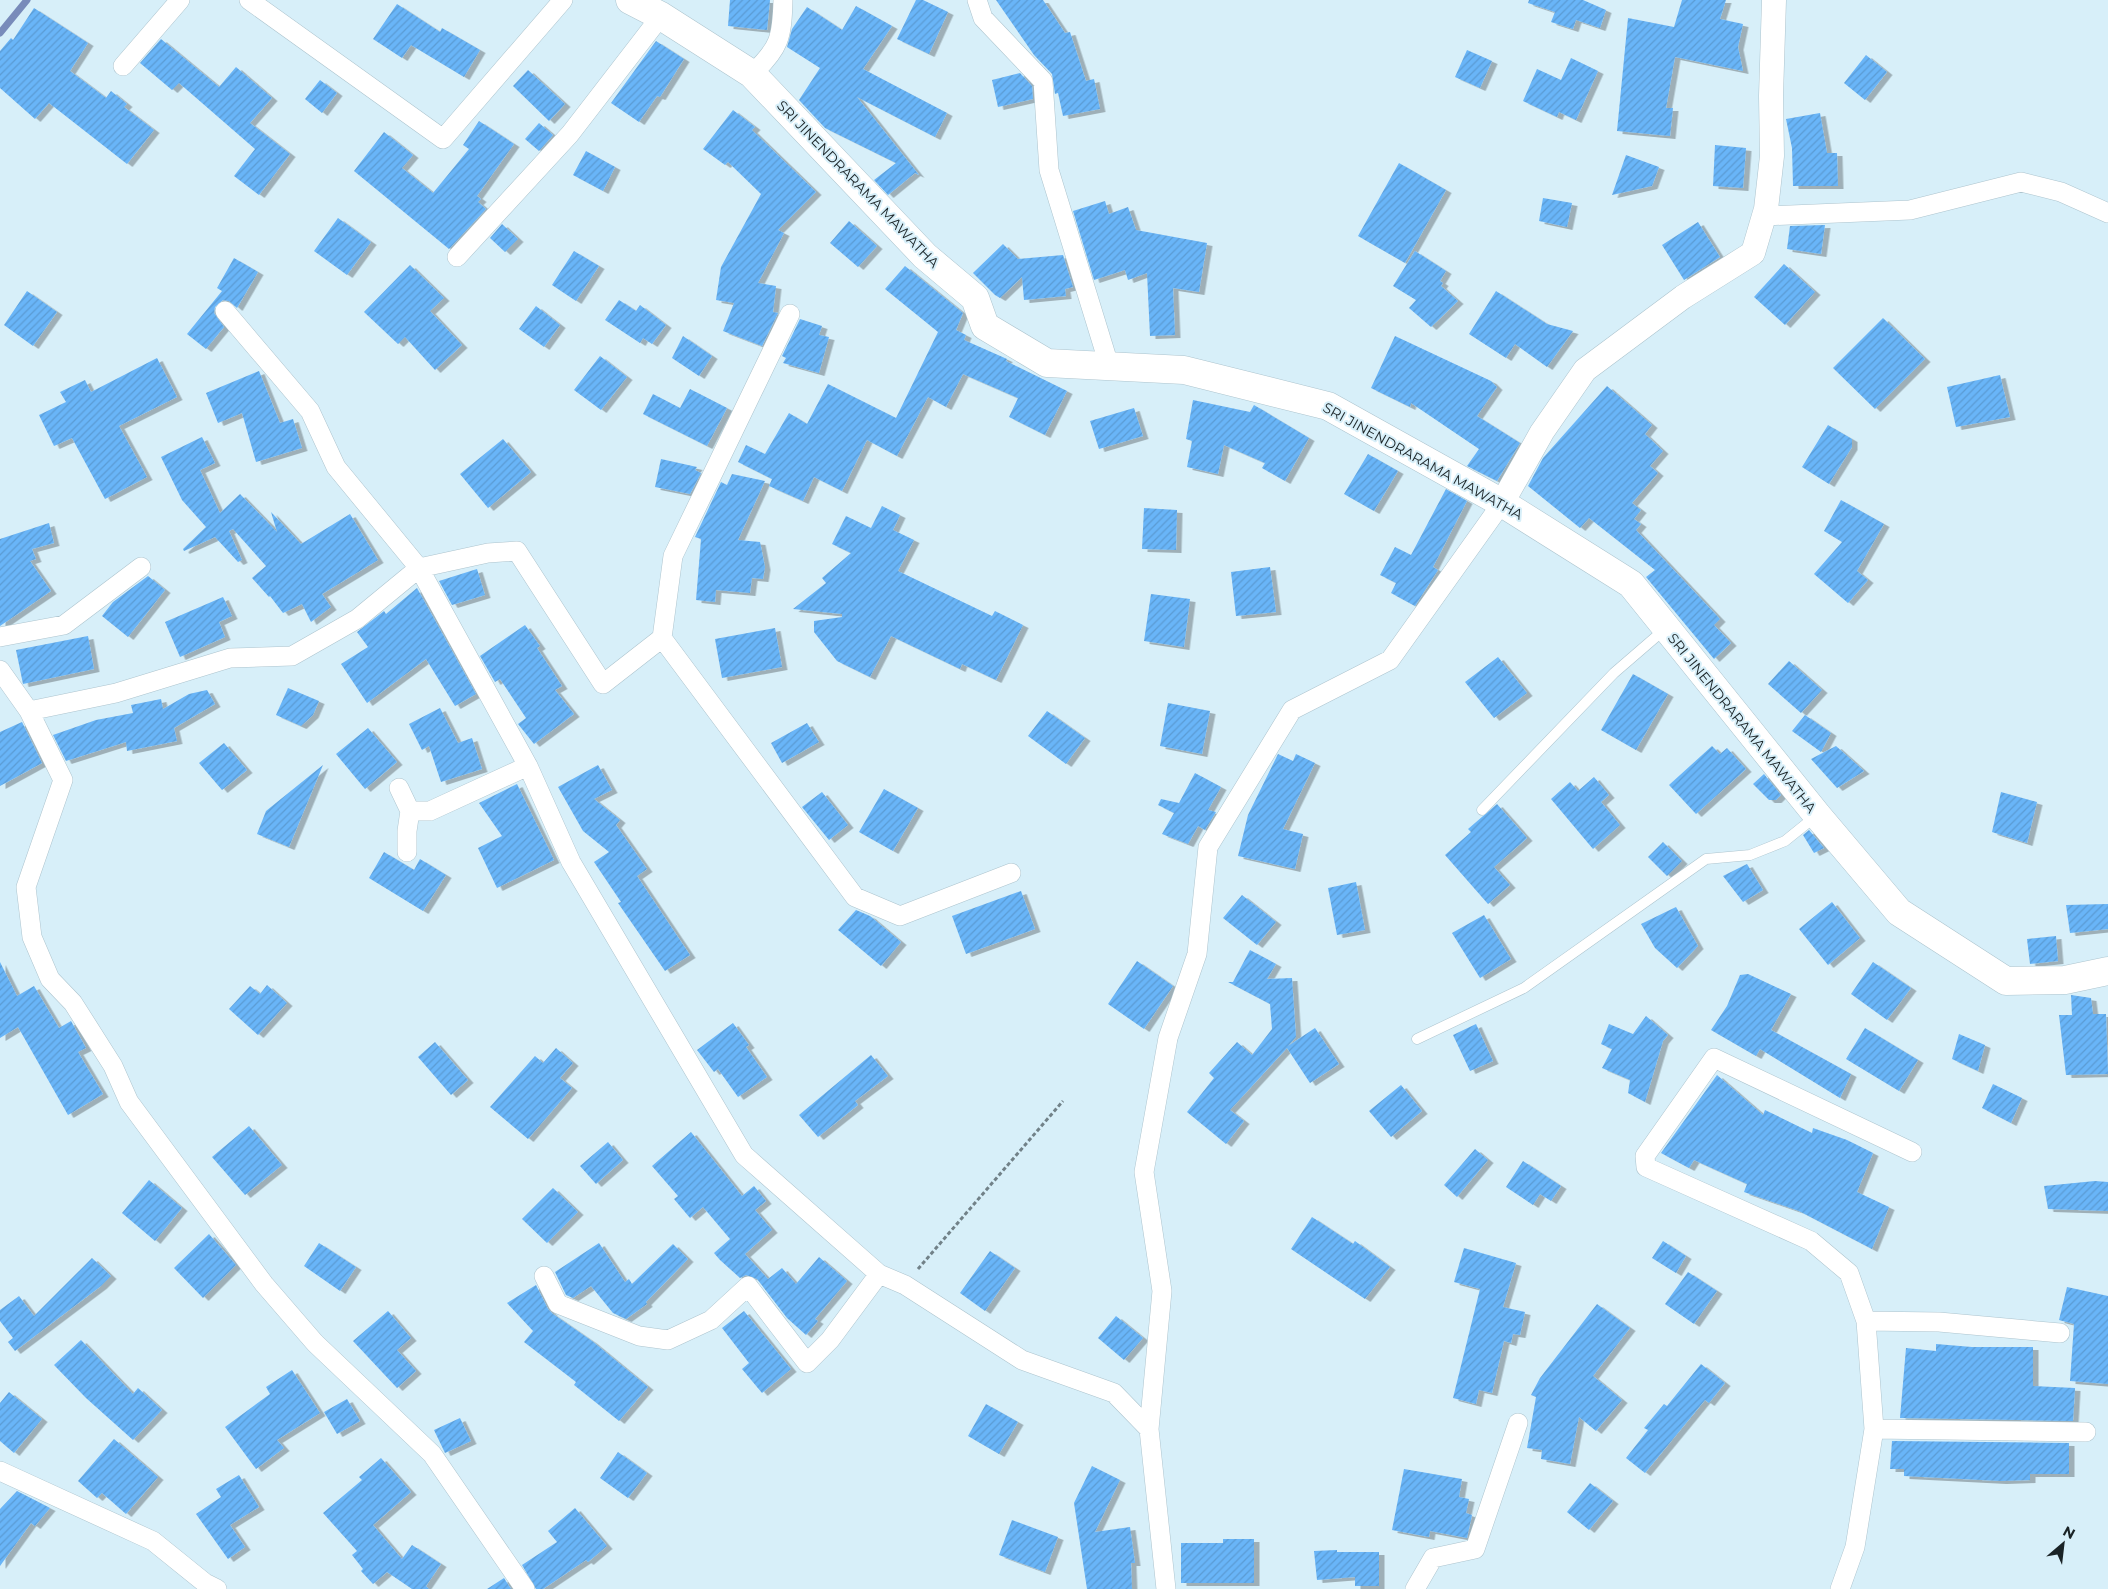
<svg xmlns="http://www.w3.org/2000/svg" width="2108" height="1589" viewBox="0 0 2108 1589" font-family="Montserrat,sans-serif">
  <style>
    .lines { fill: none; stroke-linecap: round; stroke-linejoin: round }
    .stream { stroke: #788bba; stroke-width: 7 }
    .building { fill: url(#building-hatch); filter: url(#shadow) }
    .service-casing { stroke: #adc4ce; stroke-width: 11 }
    .minor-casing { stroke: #adc4ce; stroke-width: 20 }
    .tertiary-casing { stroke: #adc4ce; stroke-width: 25 }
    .secondary-casing { stroke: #adc4ce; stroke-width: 29 }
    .path { stroke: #718188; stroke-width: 3; stroke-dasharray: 4 2.5; stroke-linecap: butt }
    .service { stroke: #fff; stroke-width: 10 }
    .minor { stroke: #fff; stroke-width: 19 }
    .tertiary { stroke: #fff; stroke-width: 24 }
    .secondary { stroke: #fff; stroke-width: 28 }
    .labels { text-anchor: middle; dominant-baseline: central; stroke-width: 4; stroke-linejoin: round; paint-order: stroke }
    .street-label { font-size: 14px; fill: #1a2326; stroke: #d7eff9 }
  </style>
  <defs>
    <pattern id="building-hatch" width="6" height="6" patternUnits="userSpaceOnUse" patternTransform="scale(1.25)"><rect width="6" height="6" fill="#69b5f8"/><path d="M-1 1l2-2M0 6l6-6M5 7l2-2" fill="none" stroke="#5a9bd4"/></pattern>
    <filter id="shadow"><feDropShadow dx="5.5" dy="3" stdDeviation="0" flood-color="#0004"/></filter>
  </defs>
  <rect width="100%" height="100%" fill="#d7eff9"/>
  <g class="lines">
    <path class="stream" d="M0,33L27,0"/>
  </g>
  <path class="building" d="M730,0H770L767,30L728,26Z
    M916,0H923L948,12L929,54L897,39Z
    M996,0H1043L1065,33L1070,32L1086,81L1094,79L1100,109L1063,116L1058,93L1055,94L1052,74L1034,55Z
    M1529,0H1583L1606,10L1600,28L1576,20L1573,29L1551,22L1555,12L1528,3Z
    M1682,0H1726L1720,19L1743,24L1738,47L1743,71L1675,57L1666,108H1673L1670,136L1617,131L1628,18L1674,27Z
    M397,4L440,32L442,28L480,50L464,77L411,45L402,58L373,39Z
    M856,6L892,26L863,69L947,113L935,137L857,97L919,175L915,173L888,195L874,180L896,163L825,128L799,100L820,68L787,47L792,29L807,7L842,30Z
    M34,8L88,43L70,71L106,98L111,91L127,104L124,107L154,130L127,164L49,103L35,119L0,88V51L11,38L13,40Z
    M161,39L219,87L236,67L272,98L250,123L290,154L259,195L234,176L255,149L179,83L172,90L140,63Z
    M656,41L684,59L660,97L657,96L639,122L611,103Z
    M1467,50L1492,61L1480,88L1455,77Z
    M1866,55L1887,72L1865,100L1844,83Z
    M1571,58L1598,71L1576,120L1559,112L1557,117L1523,101L1537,69L1561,80Z
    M528,70L565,104L549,121L513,86Z
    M1020,73L1032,86L1033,99L998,107L992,80Z
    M320,80L337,93L322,113L305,99Z
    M733,110L755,127L752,130L816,192L778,230L784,233L758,283L776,286L773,312L778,313L762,346L723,331L734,303L716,300L721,267L761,194L728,162L725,165L703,149Z
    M1820,113L1827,153H1837L1838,186H1793L1792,148L1786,119Z
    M479,121L514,144L477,196L481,199L478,202L486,209L449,249L354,171L384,132L413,155L402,168L433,193L469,149L463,145Z
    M539,123L553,135L539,151L525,139Z
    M1715,145L1746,148L1743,188L1713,186Z
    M586,151L615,167L603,191L573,175Z
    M1626,155L1659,167L1652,186L1612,195Z
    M1399,163L1446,190L1405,263L1358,236Z
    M1543,198L1572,203L1567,227L1539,221Z
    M1105,201L1109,214L1128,207L1136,230L1207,243L1199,292L1173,288L1175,335L1150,336L1147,273L1128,280L1125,270L1094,280L1073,211Z
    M338,218L371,242L347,275L314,251Z
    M849,221L877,246L858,267L830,243Z
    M1698,222L1720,257L1684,280L1662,245Z
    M502,224L518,239L505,252L490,238Z
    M1825,225L1821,254L1787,249L1790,226Z
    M1003,244L1018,259L1063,255L1073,287L1065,289L1066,296L1024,300L1022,277L1000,298L995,295L973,273Z
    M574,251L599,266L576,301L552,285Z
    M1415,251L1446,271L1440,281L1443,283L1441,286L1458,301L1431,327L1409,308L1416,300L1393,286Z
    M234,258L258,272L237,308L229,301L223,300L215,307L214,313L224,327L206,349L187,334L222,291L217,288Z
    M1784,264L1815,292L1785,325L1754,297Z
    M410,265L444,298L430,311L462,345L435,370L405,337L398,344L364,312Z
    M905,266L963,313L956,330L966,335L964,340L1007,359L1006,361L1067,391L1045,435L1009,417L1018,398L963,374L946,407L928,397L897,456L867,440L842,491L814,477L803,501L769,486L772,479L738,462L746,445L765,454L789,413L807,424L828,384L896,418L938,332L885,289Z
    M27,291L57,312L33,346L4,325Z
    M1496,291L1547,324L1573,331L1547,367L1515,344L1506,358L1469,334Z
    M619,300L636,311L640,305L666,325L652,344L643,338L640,343L605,320Z
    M536,306L560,325L544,347L519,329Z
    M1883,318L1925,359L1875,409L1833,368Z
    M800,319L822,326L819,335L829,337L819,373L783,363L786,358L782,356Z
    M683,336L712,356L699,376L672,358Z
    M1395,336L1491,381L1497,387L1477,416L1520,443L1497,481L1467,466L1479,449L1411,403L1410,407L1371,388Z
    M600,356L627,377L601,410L574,390Z
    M157,358L177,397L119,426L147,477L105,499L72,438L54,446L39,415L66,402L60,392L85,380L91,392Z
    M259,371L280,423L293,419L302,448L256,462L242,413L218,423L206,393Z
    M2000,375L2010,417L1956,427L1947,387Z
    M1607,386L1652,425L1645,434L1663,451L1650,466L1658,473L1632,503L1641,510L1634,519L1641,524L1636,530L1720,619L1714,625L1731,643L1714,659L1646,577L1655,570L1589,518L1580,528L1528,486L1543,458Z
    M690,389L727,408L707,446L643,414L653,394L680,408Z
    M1193,400L1250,412L1254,405L1309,438L1285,481L1262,468L1265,463L1224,445L1218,474L1187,467L1192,441L1186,439Z
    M1134,408L1143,436L1099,449L1090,421Z
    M1828,425L1852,439V447L1829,484L1802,467Z
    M202,437L215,463L200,470L220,513L240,494L277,532L271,512L301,544L350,514L378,560L322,594L331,607L311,622L302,604L283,613L270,596L269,597L252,578L266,566L233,529L229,531L242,560L238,562L215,537L184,551L183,549L206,527L182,500L161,457Z
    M503,439L531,472L488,508L460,474Z
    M1368,454L1398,471L1374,511L1344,494Z
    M661,459L697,467L695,470L701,473L690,494L655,487Z
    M732,474L765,481L738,540L760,542L765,567L763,579L752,578L750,593L716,590L715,602L696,600L701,539L695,537L721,482L727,485Z
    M1446,489L1467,501L1433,567L1438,570L1415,606L1391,593L1396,583L1380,575L1395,547L1411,555Z
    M1841,500L1884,524L1857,571L1868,580L1848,603L1814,574L1842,542L1824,531Z
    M882,506L900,515L893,530L914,540L898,571L992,616L995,611L1023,625L996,680L962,664L960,669L891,636L870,677L837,661L814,632V621L842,617V614L793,609L826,583L822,578L851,553L832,544L846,516L871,528Z
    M1144,508L1177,510L1176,550L1142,549Z
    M49,523L54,543L32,549L36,559L30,561L51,591L0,626V539Z
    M1270,567L1276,612L1236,616L1231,572Z
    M477,569L485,595L452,605L439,581Z
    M148,576L165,590L128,637L102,616L113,602Z
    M417,588L476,694L455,706L426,659L367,703L341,664L368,647L357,632L384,611L386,614Z
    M1151,594L1190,599L1184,647L1144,641Z
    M223,597L232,616L219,622L225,637L180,657L165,622Z
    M525,625L540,646L537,648L562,686L555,690L574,714L534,744L518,724L526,718L500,679L495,682L480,656Z
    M775,628L782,667L722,678L715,639Z
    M88,636L94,669L23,684L16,650Z
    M1498,657L1527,693L1494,718L1465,682Z
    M1789,661L1822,690L1801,713L1768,684Z
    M1633,674L1668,694L1636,750L1601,730Z
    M288,688L319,701L313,715L301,726L276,715Z
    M207,690L215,704L174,728L177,741L127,751L126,742L66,761L53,735L96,720L133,713L131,705L161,699L163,709L189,694Z
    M1168,703L1210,711L1202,754L1160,746Z
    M440,708L458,743L472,738L482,769L441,782L429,746L422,750L409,724Z
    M1047,711L1085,738L1066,764L1028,736Z
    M1805,715L1831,733L1821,752L1792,731Z
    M22,722L42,763L0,786V732Z
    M807,723L819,742L782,763L771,743Z
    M368,728L397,762L365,789L336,754Z
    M224,743L247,770L222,790L199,763Z
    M1712,746L1720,754L1727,748L1746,769L1696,814L1669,785Z
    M1836,746L1864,771L1837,788L1811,759Z
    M1278,754L1293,761L1296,754L1315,763L1283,829L1303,834L1295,869L1238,856L1248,815Z
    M323,765L289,847L257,834L266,811Z
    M598,765L612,790L594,799L620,820L616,825L647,869L637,876L690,955L665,971L618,903L621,902L594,862L609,852L583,831L558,787Z
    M1195,773L1221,787L1208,810L1216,812L1205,830L1198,826L1188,844L1162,834L1174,813L1158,805L1161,799L1179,803Z
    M1764,774L1781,795L1776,800H1769L1753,784Z
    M1594,777L1609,795L1601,802L1620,825L1593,849L1551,799L1570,782L1578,791Z
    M517,784L554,860L497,888L478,848L502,836L479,803Z
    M884,789L918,808L893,851L859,832Z
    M822,792L848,825L829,840L802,807Z
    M2001,792L2037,802L2027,843L1992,832Z
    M1497,804L1527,838L1494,867L1510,885L1488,904L1445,855L1471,832L1468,829Z
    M1809,830L1824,848L1814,853L1803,835Z
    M1663,842L1682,861L1667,876L1648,857Z
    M384,852L414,870L420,859L446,875L423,911L369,878Z
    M1747,864L1763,890L1743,902L1723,876Z
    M1356,882L1365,930L1337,935L1328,888Z
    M1021,891L1035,929L966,954L952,916Z
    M1242,895L1276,922L1257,945L1223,918Z
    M1832,902L1860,938L1828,965L1799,929Z
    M2108,904V929L2070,933L2066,905Z
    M1676,907L1698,946L1677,968L1655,948L1641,924Z
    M856,910L870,916L901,942L881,966L838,930Z
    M1484,915L1511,959L1480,978L1452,933Z
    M2056,936L2058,961L2030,964L2027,939Z
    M1250,950L1276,964L1267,979L1292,978L1296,1037L1288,1046L1315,1028L1339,1064L1310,1083L1287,1048L1230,1110L1244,1121L1226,1144L1187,1112L1214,1078L1209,1073L1237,1042L1252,1055L1272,1029L1270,1004L1228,982H1233Z
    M1137,961L1173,986L1144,1029L1108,1004Z
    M0,962L17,996L34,986L59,1028L71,1021L86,1048L78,1052L103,1094L68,1115L18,1027L0,1038Z
    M1873,962L1911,988L1887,1020L1851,994Z
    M1748,974L1791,994L1771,1030L1851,1074L1840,1098L1760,1049L1756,1056L1711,1030L1727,1006L1740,975Z
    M267,985L287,1003L258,1035L229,1009L250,986L260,994Z
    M2071,995L2091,998L2093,1014H2106L2108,1074L2066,1075L2059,1015H2072Z
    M1646,1016L1668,1035L1663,1041L1645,1102L1628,1093L1630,1080L1602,1068L1612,1049L1601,1044L1609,1024L1633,1034Z
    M733,1023L749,1045L746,1047L767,1077L738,1097L718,1069L714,1072L697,1050Z
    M1476,1024L1493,1061L1470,1071L1453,1035Z
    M1865,1028L1918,1060L1899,1091L1846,1059Z
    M1959,1034L1985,1045L1978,1071L1952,1059Z
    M435,1042L468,1080L451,1095L418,1057Z
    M556,1048L573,1063L560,1078L572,1088L528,1139L490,1107L535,1056L543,1063Z
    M871,1055L888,1076L855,1101L858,1105L818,1137L799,1115Z
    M1717,1075L1763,1115L1765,1110L1812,1133L1813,1128L1847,1140L1873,1153L1857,1192L1889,1207L1872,1249L1799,1211L1744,1192L1747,1184L1694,1160L1689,1168L1661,1153Z
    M1993,1084L2022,1098L2011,1123L1982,1108Z
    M1401,1085L1422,1111L1391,1137L1369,1111Z
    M249,1126L282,1165L245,1195L212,1157Z
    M691,1132L742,1196L754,1186L766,1201L755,1210L772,1230L745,1254L768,1279L782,1268L796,1284L819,1257L847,1281L815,1319L818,1321L806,1335L787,1318L757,1279L746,1275L740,1278L720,1260L714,1253L730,1239L703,1207L690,1218L674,1199L678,1196L652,1166Z
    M608,1142L623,1160L596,1184L580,1166Z
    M1475,1149L1488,1160L1457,1197L1444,1185Z
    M1523,1161L1561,1186L1551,1201L1540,1194L1533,1205L1506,1187Z
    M149,1180L182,1208L155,1241L122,1213Z
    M2095,1181L2108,1182V1211L2048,1209L2044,1186Z
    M553,1188L578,1212L547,1243L522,1219Z
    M1312,1217L1353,1244L1355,1241L1390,1267L1365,1299L1291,1249Z
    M209,1234L236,1265L203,1298L174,1268Z
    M1663,1241L1686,1256L1676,1273L1652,1258Z
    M319,1243L356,1267L340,1291L304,1266Z
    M599,1243L625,1282L629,1279L632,1284L673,1244L688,1259L646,1302L647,1304L626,1319L613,1313L591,1286L573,1298L566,1295L555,1272Z
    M1464,1248L1516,1263L1503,1307L1525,1312L1520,1335L1513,1334L1511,1343L1504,1341L1492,1393L1479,1390L1476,1404L1453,1398L1480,1289L1454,1282Z
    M990,1251L1015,1268L985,1311L960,1293Z
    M92,1258L111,1276L101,1286L15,1351L8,1342L13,1338L0,1321V1310L19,1296L34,1316Z
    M1688,1272L1717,1291L1694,1324L1665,1304Z
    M536,1285L548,1309L553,1314L592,1341L648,1387L619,1421L574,1385L576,1382L524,1342L533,1331L507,1303Z
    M2067,1287L2108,1296V1384L2070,1381L2074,1324L2059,1320Z
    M1597,1304L1630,1328L1593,1376L1622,1400L1596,1431L1579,1417L1570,1464L1541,1459L1542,1450L1527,1448L1536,1397L1531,1395L1540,1378Z
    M388,1311L411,1338L397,1350L416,1371L397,1388L353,1341Z
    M744,1311L791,1369L762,1393L742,1369L749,1363L722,1328Z
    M1116,1316L1143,1338L1124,1360L1098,1338Z
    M81,1340L133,1394L138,1388L162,1410L133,1440L86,1398L54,1365Z
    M1936,1344L1972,1347H2033V1386L2075,1388L2073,1421L1900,1418L1906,1348L1936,1351Z
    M1701,1364L1725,1383L1709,1403L1705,1400L1645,1473L1626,1458L1648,1430L1644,1428L1664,1404L1667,1406Z
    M292,1370L320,1413L277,1440L284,1448L256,1469L225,1427L270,1394L266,1387Z
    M9,1392L42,1419L14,1453L0,1441V1403Z
    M347,1399L360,1421L337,1434L324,1412Z
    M986,1404L1018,1422L999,1454L968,1436Z
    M460,1418L471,1441L445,1453L434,1430Z
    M114,1439L158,1477L126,1514L102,1493L97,1498L78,1481Z
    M1892,1441L2069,1443V1474H2030V1480L2001,1481L1904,1476V1469H1890Z
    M618,1452L647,1473L628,1498L600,1478Z
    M381,1458L411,1492L373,1525L402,1559L412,1545L441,1564L426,1586L429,1589H412L387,1572L373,1584L361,1571L363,1569L352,1555L357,1551L323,1513L362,1480L359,1477Z
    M1092,1466L1120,1480L1095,1532L1130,1527L1135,1563H1131L1132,1589H1087L1074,1503Z
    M1404,1469L1462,1479L1459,1497L1469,1499L1466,1513L1472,1515L1467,1538L1430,1531L1429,1537L1392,1530Z
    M239,1475L259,1507L230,1525L245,1547L228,1559L196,1514L221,1497L216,1489Z
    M1590,1483L1613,1501L1589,1530L1567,1512Z
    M17,1491L50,1508L35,1526L31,1523L0,1566V1509Z
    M575,1508L607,1546L588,1562L586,1560L543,1589H536L522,1565L557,1542L548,1531Z
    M1012,1520L1058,1537L1045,1572L999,1555Z
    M1223,1539H1254V1583H1181V1543H1223Z
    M1337,1550V1552H1379V1586H1355V1577L1317,1580L1314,1551Z
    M504,1578L511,1589H487Z"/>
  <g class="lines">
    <g class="service-casing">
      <path id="service" d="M1482,810L1614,673L1665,629
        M1417,1039L1524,988L1706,859L1750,855L1785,841L1816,816"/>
    </g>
    <g class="minor-casing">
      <path id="minor" d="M249,0L443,139L563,0
        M977,0L983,18L1043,81L1049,170L1109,365
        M123,66L180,0
        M752,74C780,48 782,37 783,0
        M1764,216L1910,210L2021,182L2061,192L2108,213
        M457,257L570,134L661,16
        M225,311L310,411L336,467L419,568L528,766L571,862L744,1155L879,1274L905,1285L1022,1360L1114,1393L1149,1429
        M790,314L673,556L662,638L855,897L900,916L1011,873
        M0,637L64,625L141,567
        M0,670L29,711L63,780L26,887L32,937L50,979L73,1003L113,1066L129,1102L264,1284L315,1343L432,1454L525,1589
        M29,711L116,693L230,658L292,656L357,619L419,568L488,553L517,551L603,684L662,638
        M399,788L410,811H430L528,766
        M407,852V831L410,811
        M544,1276L558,1304L639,1336L668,1340L711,1320L748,1286L807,1363L830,1340L879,1274
        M1866,1321L1939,1322L2060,1333
        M1874,1429L2086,1432
        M0,1471L153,1541L205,1583L217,1589
        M1166,1589L1149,1429L1162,1291L1144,1172L1168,1038L1197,954L1208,847L1292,710L1390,660L1502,503
        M1415,1589L1433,1558L1475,1549L1518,1423
        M1840,1589L1855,1547L1874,1429L1866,1321L1849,1273L1811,1241L1646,1167L1645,1156L1714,1058L1912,1152"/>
    </g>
    <g class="tertiary-casing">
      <path id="tertiary" d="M1502,503L1542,432L1585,370L1683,297L1753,253L1766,209L1772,156L1771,96L1774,0"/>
    </g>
    <g class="secondary-casing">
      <path id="secondary" d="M630,0L661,16L752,74L925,256L975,298L985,326L1047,363L1184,370L1328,406L1502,503L1631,584L1817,815L1899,912L2006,981L2065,980L2108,971"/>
    </g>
    <path class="path" d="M918,1269L1063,1101"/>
    <use href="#service" class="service"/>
    <use href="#minor" class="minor"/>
    <use href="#tertiary" class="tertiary"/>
    <use href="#secondary" class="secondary"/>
  </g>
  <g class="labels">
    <g class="street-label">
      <text transform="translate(858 184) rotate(46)">SRI JINENDRARAMA MAWATHA</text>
      <text transform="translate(1423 461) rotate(29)">SRI JINENDRARAMA MAWATHA</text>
      <text transform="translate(1742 723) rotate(51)">SRI JINENDRARAMA MAWATHA</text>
    </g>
  </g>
  <g transform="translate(2063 1544) rotate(28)" stroke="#d7eff9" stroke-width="4" paint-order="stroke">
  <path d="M0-4L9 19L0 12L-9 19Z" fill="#1a2326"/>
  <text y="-8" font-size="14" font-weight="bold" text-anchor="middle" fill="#1a2326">N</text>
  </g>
</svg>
